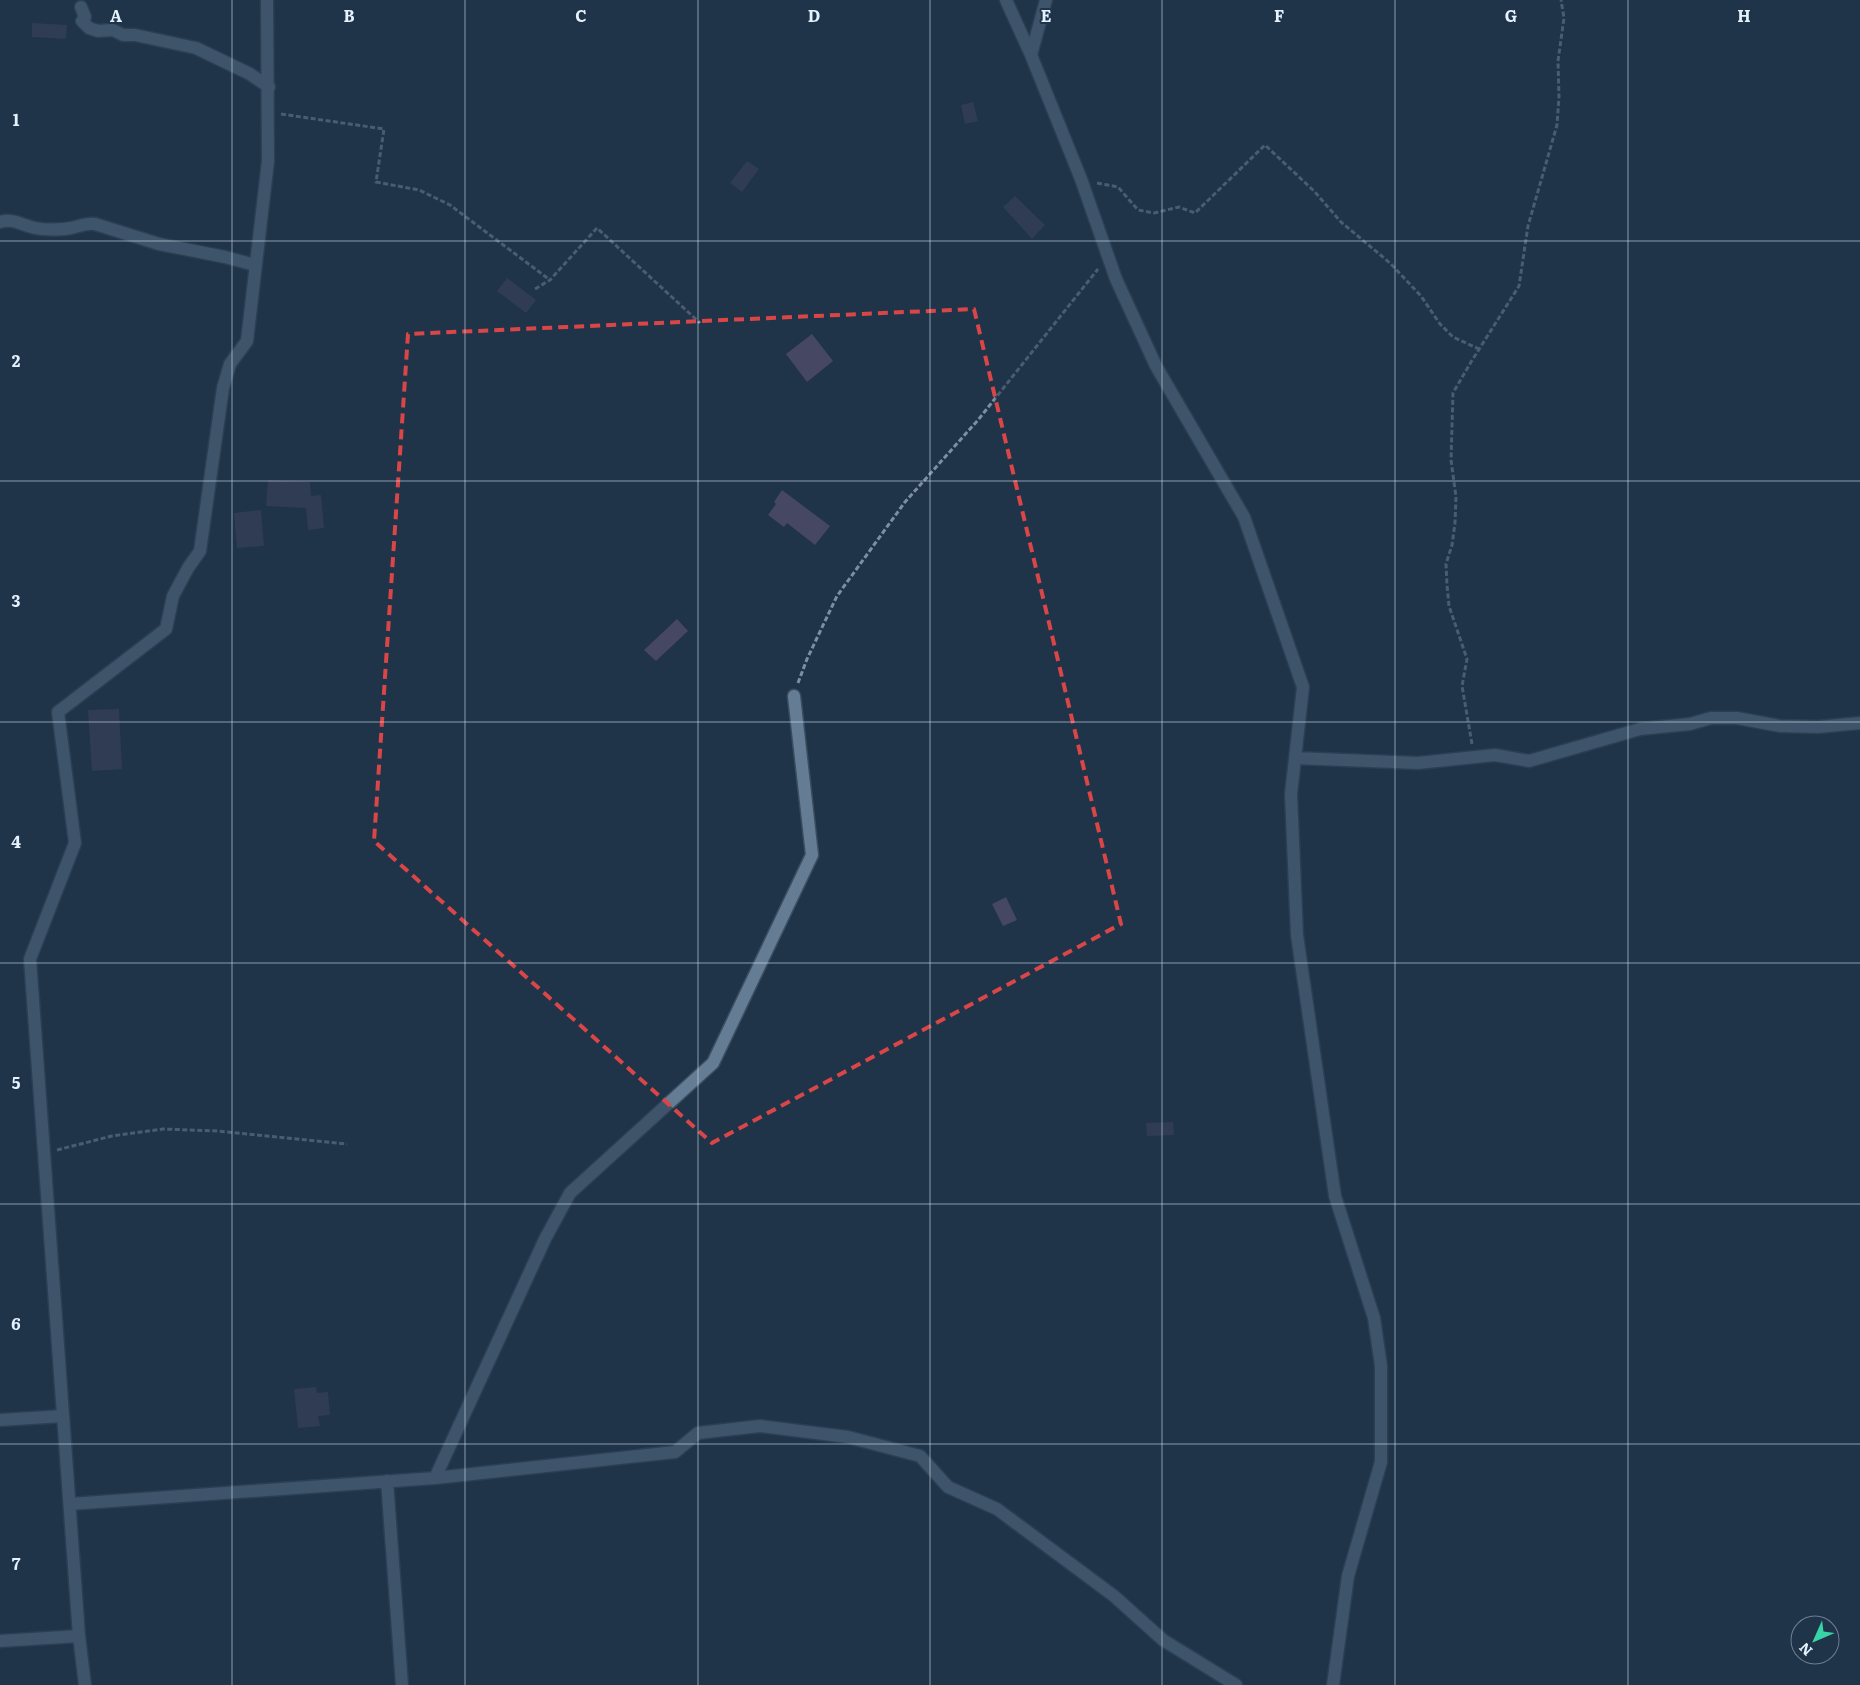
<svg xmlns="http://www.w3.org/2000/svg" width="1860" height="1685" viewBox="0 0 1860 1685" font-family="Literata,serif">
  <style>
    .building { fill: #464763 }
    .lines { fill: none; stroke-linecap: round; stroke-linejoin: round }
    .street-casing { stroke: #3b4e60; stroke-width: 15 }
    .path { stroke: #7e8ea1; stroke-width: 3; stroke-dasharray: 5 2.5; stroke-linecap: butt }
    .street { stroke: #647c94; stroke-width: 12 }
    .marked { fill: none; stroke: #d84648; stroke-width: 4; stroke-dasharray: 10 6; stroke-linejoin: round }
    .grid { fill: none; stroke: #e4f1ff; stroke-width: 1; stroke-opacity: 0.55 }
    .grid-label { font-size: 16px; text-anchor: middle; font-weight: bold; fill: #e4f1ff; stroke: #1f3349; stroke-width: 4; stroke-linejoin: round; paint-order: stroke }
  </style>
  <rect width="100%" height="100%" fill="#1f3349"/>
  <path class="building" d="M32,23L67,25L66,39L32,37Z
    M973,102L978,121L965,124L961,105Z
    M747,161L759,169L742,192L730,183Z
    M1015,196L1045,225L1032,239L1003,207Z
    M507,278L536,300L526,313L497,291Z
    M812,334L833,361L807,382L786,354Z
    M268,480L310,482L311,496L321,495L324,528L308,530L306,508L266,506Z
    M782,490L830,526L815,545L787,523L784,527L768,515L776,504L774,502Z
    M261,510L264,546L237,548L234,513Z
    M677,619L688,631L656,661L644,650Z
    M119,709L122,769L92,771L88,710Z
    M1006,897L1017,920L1003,926L992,904Z
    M1173,1122L1174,1135L1147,1136L1146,1123Z
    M316,1387L317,1393L328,1392L330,1415L318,1416L320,1426L298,1428L294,1389Z"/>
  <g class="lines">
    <g class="street-casing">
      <path id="street" d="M1006,0L1031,55L1081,179L1116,279L1156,366L1244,517L1303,687L1291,794L1297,935L1335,1196L1374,1318L1381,1366V1462L1348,1576L1333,1685
        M81,7L85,17L82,21L89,28L98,31L113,30L123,35H135L196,48L250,74L269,87
        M1031,55L1046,0
        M0,222C14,218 21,225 35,228C45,230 61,230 71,228C80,226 86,223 95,224L159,244L225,257L255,265
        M1295,758L1418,763L1495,755L1529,761L1640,729L1690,724L1711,718H1737L1780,726L1818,727L1860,723
        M0,1420L63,1416
        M435,1478L545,1239L570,1193L713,1063L812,855L794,696
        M387,1481L402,1685
        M70,1504L435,1478L675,1452L698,1433L760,1426L848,1437L920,1456L948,1487L997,1509L1114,1596L1163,1640L1236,1685
        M0,1641L79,1636
        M85,1685L79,1636L30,959L75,843L58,712L166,629L173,596L188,568L200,551L223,388L230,364L247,341L268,161L267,0"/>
    </g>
    <path class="path" d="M281,114L384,129L376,182L419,190L450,205L550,280
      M1097,183L1118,187L1138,210L1154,213L1179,207L1195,213L1265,145L1314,191L1341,222L1390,263L1421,296L1440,324L1453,337L1479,349
      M535,289L550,280L597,228L700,323
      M798,683L807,659L837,596L905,502L978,420L1098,269
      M1472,744L1462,686L1467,659L1449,606L1447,585L1446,564L1452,545L1455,523L1456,497L1451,460L1453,393L1471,362L1519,286L1528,226L1557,125L1559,97L1558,61L1564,18L1561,0
      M57,1150L112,1136L163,1129L217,1131L347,1144"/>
    <use href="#street" class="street"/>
  </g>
  <path d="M0 0H1860V1685H0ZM974,309L1121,924L712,1143L374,841L408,334Z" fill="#1f3349" fill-opacity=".55" fill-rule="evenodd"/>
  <path class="marked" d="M974,309L1121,924L712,1143L374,841L408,334Z"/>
  <path class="grid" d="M232,0V1685M465,0V1685M698,0V1685M930,0V1685M1162,0V1685M1395,0V1685M1628,0V1685M0,241H1860M0,481H1860M0,722H1860M0,963H1860M0,1204H1860M0,1444H1860"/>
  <g class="grid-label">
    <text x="116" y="22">A</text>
    <text x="349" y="22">B</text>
    <text x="581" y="22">C</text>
    <text x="814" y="22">D</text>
    <text x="1046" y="22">E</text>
    <text x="1279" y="22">F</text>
    <text x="1511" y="22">G</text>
    <text x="1744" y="22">H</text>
    <text x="16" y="126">1</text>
    <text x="16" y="367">2</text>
    <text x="16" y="607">3</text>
    <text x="16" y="848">4</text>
    <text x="16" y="1089">5</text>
    <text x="16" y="1330">6</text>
    <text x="16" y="1570">7</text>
  </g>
  <g transform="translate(1815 1640) rotate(225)"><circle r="24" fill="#1f3349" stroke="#6e7f92"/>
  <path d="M0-4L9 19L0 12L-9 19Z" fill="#38d4a6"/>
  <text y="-8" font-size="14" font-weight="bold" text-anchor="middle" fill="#e4f1ff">N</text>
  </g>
</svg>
